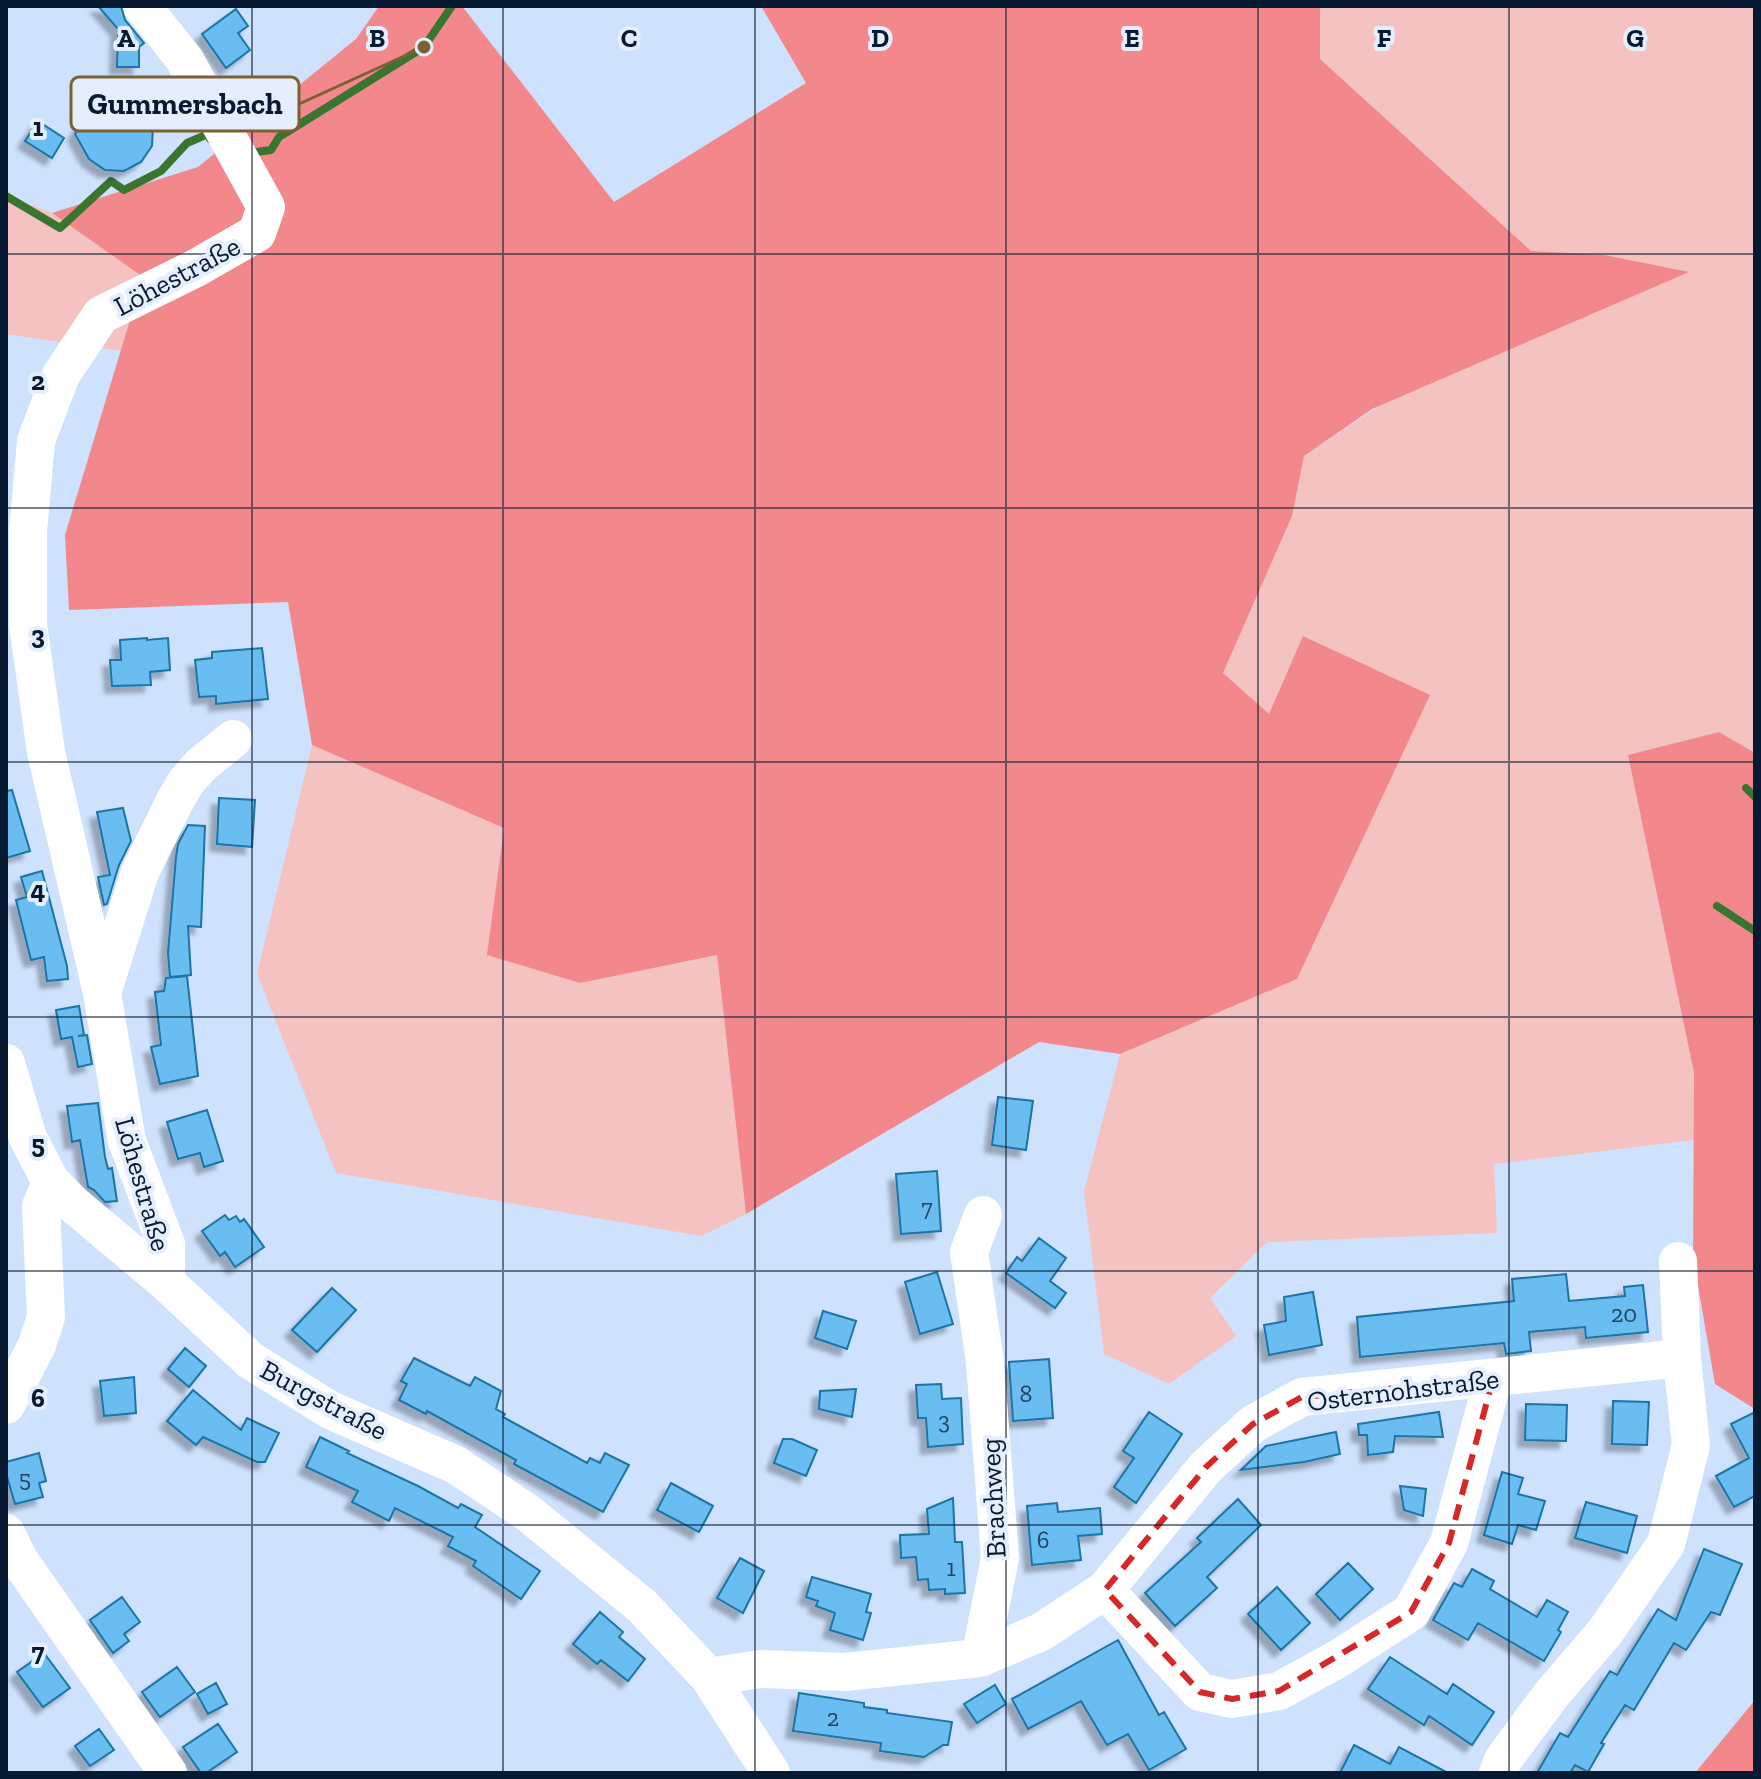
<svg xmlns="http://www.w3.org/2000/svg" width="1761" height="1779" viewBox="0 0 1761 1779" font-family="'Zilla Slab',serif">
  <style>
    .green { fill: #f5c2c2 }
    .forest { fill: #f3888c }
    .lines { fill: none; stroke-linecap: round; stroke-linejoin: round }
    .stream { stroke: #3a7530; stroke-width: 8 }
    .building { fill: #6bbdf0; stroke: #1a74a3; stroke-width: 2; filter: url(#shadow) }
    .minor { stroke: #fff; stroke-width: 38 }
    .marked { fill: none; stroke: #d62828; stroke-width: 6; stroke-dasharray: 16 10; stroke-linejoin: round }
    .grid { fill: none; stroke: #081932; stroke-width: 2; stroke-opacity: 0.55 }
    .labels { text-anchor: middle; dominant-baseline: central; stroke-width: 8; stroke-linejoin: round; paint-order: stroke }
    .number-label { font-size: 24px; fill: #214262 }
    .street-label { font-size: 28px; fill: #081932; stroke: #e4eefc }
    .grid-label { font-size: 26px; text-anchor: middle; font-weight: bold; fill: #081932; stroke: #e4eefc; stroke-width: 8; stroke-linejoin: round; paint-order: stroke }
    .leader { fill: none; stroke: #7c6033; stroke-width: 3 }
    .callout-dot { fill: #7c6033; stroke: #e4eefc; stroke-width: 3 }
    .callout { fill: #e4eefc; stroke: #7c6033; stroke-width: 3 }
    .callout-label { font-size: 30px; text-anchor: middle; font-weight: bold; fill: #081932 }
  </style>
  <defs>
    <filter id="shadow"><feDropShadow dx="-7" dy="7" stdDeviation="2" flood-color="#0004"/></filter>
  </defs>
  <rect width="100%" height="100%" fill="#cee1fd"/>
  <path class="green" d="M1320,6H1755V753L1719,732L1628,755L1694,1073V1140L1494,1164L1497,1233L1267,1242L1210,1298L1236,1336L1169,1384L1104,1354L1084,1191L1120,1054L1297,979L1429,696L1304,636L1269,715L1223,673L1292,516L1304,456L1604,255L1531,252L1320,59Z
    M6,195L52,213L143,277L121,351L6,334Z
    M312,745L504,828L488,955L580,983L717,955L746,1214L701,1236L336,1173L257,974Z"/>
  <path class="forest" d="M379,6H462L614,202L806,83L761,6H1320V59L1531,251L1604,255L1689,272L1372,409L1304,456L1292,516L1223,673L1269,714L1303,636L1430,695L1297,979L1120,1054L1039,1042L746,1214L717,955L580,983L487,955L504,828L312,745L288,602L69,610L65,535L143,277L52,213L198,167L356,39Z
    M1719,732L1755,753V1409L1715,1384L1693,1257L1694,1073L1628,755Z
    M1755,1700V1773H1695Z"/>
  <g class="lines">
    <path class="stream" d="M256,152L271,150L279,137L424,47L452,6
      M6,196L60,228L111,181L124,190L161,171L187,143L208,134L210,139
      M1746,788L1755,797
      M1717,906L1755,931"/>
  </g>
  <path class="building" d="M98,6H121L125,20L144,43L139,47V67H117L118,29Z
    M236,9L248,26L238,33L250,50L226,68L202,34Z
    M105,84L144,109L153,127L152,146L141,162L124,171L105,170L89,159L75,134Z
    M38,121L64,138L52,158L25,141Z
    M147,638V640L168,638L170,670L150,672L151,685L112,686L110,660H121L120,640Z
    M262,648L268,699L216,704V696L199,697L195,660L212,658V652Z
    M12,790L30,851L6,858V791Z
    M219,798L255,800L252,847L217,844Z
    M123,808L131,841L119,865L107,904L104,905L98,877L110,875L97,812Z
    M188,825L205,826L201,927L188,926L191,975L170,977L168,953L176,857L178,844Z
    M42,871L67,966L68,979L47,981L44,957L31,960L16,900L27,897L21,877Z
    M187,976L198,1076L160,1084L151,1047L161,1045L155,992L164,991L166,978Z
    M79,1006L84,1035L78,1036L87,1035L92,1064L78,1067L72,1037L61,1039L56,1010Z
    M998,1097L1033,1101L1026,1150L992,1145Z
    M98,1103L105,1157L108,1169L112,1168L117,1201L105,1202L94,1190L88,1187L80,1140L72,1142L67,1106Z
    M207,1110L223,1161L204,1167L200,1153L178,1159L167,1122Z
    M937,1171L941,1231L901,1234L896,1174Z
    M225,1215L229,1220L236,1216L240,1222L244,1219L264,1247L235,1267L225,1252L220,1256L202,1231Z
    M1039,1238L1066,1258L1050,1281L1066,1293L1055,1308L1006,1273L1017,1257L1022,1261Z
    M937,1272L953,1324L920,1334L905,1282Z
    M1566,1274L1569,1301L1625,1296L1624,1287L1643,1285L1648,1332L1586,1338L1585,1327L1529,1332L1531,1351L1506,1354L1504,1343L1360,1357L1357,1317L1514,1301L1512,1279Z
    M332,1288L356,1310L317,1352L292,1330Z
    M1313,1292L1322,1345L1269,1355L1264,1325L1286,1321L1284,1297Z
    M823,1311L856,1321L847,1349L815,1338Z
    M185,1348L206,1366L189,1387L168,1369Z
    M414,1358L470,1386L475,1377L501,1391L496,1409L505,1414L503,1417L587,1463L590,1458L600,1463L605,1453L629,1465L603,1512L514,1464L516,1460L427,1411L426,1414L399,1400L407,1384L401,1381Z
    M1049,1359L1053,1418L1013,1421L1009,1362Z
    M134,1377L136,1413L104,1416L100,1381Z
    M941,1384L942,1399L961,1398L963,1444L928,1447L926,1418H918L916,1385Z
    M856,1389L852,1417L819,1409L820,1391Z
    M193,1390L241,1430L247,1418L279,1433L265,1462H257L203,1437L196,1445L167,1421Z
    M1613,1401L1649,1402L1647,1445L1612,1444Z
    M1526,1404L1567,1405L1566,1441L1525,1440Z
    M1149,1412L1182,1434L1136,1503L1114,1487L1134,1458L1123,1451Z
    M1439,1412L1443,1437L1395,1436L1393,1452L1368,1455L1367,1435H1359L1358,1424Z
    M1755,1412V1496L1734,1507L1716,1476L1749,1458L1731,1424Z
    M1336,1432L1340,1454L1304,1462L1241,1470L1266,1446Z
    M320,1437L349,1451L347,1453L418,1486L458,1508L461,1504L482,1515L475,1527L540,1571L521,1599L473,1566L476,1561L448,1546L453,1537L395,1508L389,1521L352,1502L358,1491L306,1467Z
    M783,1439H792L817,1450L806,1476L774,1463Z
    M39,1453L46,1481L39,1483L43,1497L15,1504L6,1473V1462Z
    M1502,1472L1523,1478L1518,1494L1545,1501L1536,1530L1518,1525L1512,1544L1484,1535Z
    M671,1483L713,1506L699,1532L657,1510Z
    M1400,1486L1426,1489L1423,1516L1404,1510Z
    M953,1498L955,1542H962L965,1593L945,1594V1589L929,1590L928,1579L918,1580L916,1557L901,1558L900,1535L929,1534L927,1509Z
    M1238,1499L1261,1525L1207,1577L1217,1588L1175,1626L1145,1593L1201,1542L1197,1538Z
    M1586,1502L1637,1516L1627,1553L1575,1538Z
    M1057,1503L1058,1512L1100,1508L1102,1534L1078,1536L1081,1560L1032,1565L1027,1506Z
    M1704,1549L1742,1564L1720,1615L1711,1612L1686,1650L1674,1643L1634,1710L1625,1705L1601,1743L1604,1744L1588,1772L1575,1765L1570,1773H1537L1560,1733L1568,1737L1610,1671L1617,1675L1658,1609L1676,1620Z
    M740,1558L764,1571L743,1613L717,1598Z
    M1348,1563L1373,1589L1340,1620L1316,1594Z
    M1472,1569L1494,1581L1490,1589L1537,1617L1547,1600L1568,1612L1558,1630L1561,1632L1544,1661L1478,1623L1468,1640L1433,1620L1454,1583L1462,1587Z
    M812,1577L871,1594L866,1612L871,1613L863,1640L830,1630L835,1613L816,1606L818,1601L806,1597Z
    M1277,1587L1310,1623L1281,1650L1248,1614Z
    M122,1597L140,1622L124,1634L129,1641L113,1653L90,1620Z
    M600,1612L623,1632L619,1637L645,1659L628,1681L601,1660L597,1664L573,1644Z
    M1118,1640L1159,1715L1164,1712L1186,1749L1149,1770L1128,1734L1107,1745L1081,1701L1028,1729L1012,1699Z
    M44,1653L70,1688L43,1707L17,1672Z
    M1390,1657L1447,1694L1453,1684L1494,1712L1472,1745L1429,1716L1424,1725L1368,1689Z
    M177,1667L195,1692L160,1717L142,1692Z
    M216,1683L227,1704L208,1714L197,1694Z
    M995,1685L1006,1704L977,1723L964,1704Z
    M799,1693L864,1703V1707L887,1710V1713L952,1722L948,1745H943L924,1757L880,1751L881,1743L793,1731Z
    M218,1724L237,1752L206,1773H201L183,1747Z
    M99,1729L114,1750L90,1766L75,1746Z
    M1354,1745L1390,1764L1399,1747L1448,1773H1340Z"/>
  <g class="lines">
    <path class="minor" d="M142,6L185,60L266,207L257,233L196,268L101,315L61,375L36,441L28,532V625L46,752L102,993L127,1141L166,1244V1282
      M102,993L140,872L174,803L186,782L201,765L233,739
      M6,1063L28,1138L51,1182L73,1204L166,1282L250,1360L330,1410L456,1465L528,1513L642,1606L709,1677L771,1773
      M6,1405L37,1345L46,1317L41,1206L51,1182
      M6,1533L19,1560L168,1773
      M1105,1590L1200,1692L1232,1699L1279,1691L1336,1660L1411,1612L1449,1543L1493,1379
      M980,1658L1000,1558L985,1362L969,1252L983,1215
      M709,1677L760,1669L845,1672L980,1658L1041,1632L1105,1590L1206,1467L1253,1424L1302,1397L1682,1358L1678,1261
      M1498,1773L1503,1760L1551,1695L1605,1632L1666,1544L1691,1445L1682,1358"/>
  </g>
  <path class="marked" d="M1493,1379L1449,1543L1411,1612L1279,1691L1232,1699L1200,1692L1105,1590L1206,1467L1253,1424L1302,1397Z"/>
  <path class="grid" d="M252,6V1773M503,6V1773M755,6V1773M1006,6V1773M1258,6V1773M1509,6V1773M6,254H1755M6,508H1755M6,762H1755M6,1017H1755M6,1271H1755M6,1525H1755"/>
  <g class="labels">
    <g class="number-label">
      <text x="927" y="1207">7</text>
      <text x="1624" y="1313">20</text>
      <text x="1026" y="1393">8</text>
      <text x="944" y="1420">3</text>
      <text x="25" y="1478">5</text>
      <text x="1043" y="1539">6</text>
      <text x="951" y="1567">1</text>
      <text x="833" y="1717">2</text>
    </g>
    <g class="street-label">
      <text transform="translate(177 276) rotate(-28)">Löhestraße</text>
      <text transform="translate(143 1184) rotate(74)">Löhestraße</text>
      <text transform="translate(1403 1390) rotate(-7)">Osternohstraße</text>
      <text transform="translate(324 1400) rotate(28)">Burgstraße</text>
      <text transform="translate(993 1498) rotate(-93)">Brachweg</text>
    </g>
  </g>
  <g class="grid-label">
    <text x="126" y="47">A</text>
    <text x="377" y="47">B</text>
    <text x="629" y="47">C</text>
    <text x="880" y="47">D</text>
    <text x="1132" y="47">E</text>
    <text x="1384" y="47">F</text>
    <text x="1635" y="47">G</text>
    <text x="38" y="136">1</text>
    <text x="38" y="390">2</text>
    <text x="38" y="644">3</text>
    <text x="38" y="899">4</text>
    <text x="38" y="1153">5</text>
    <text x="38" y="1407">6</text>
    <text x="38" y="1661">7</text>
  </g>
  <path class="leader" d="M424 47L299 104"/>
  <circle class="callout-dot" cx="424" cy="47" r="8"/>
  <rect class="callout" x="71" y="77" width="228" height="54" rx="8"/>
  <g class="callout-label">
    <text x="185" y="114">Gummersbach</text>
  </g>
  <rect width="1761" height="1779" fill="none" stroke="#081932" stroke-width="16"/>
</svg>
